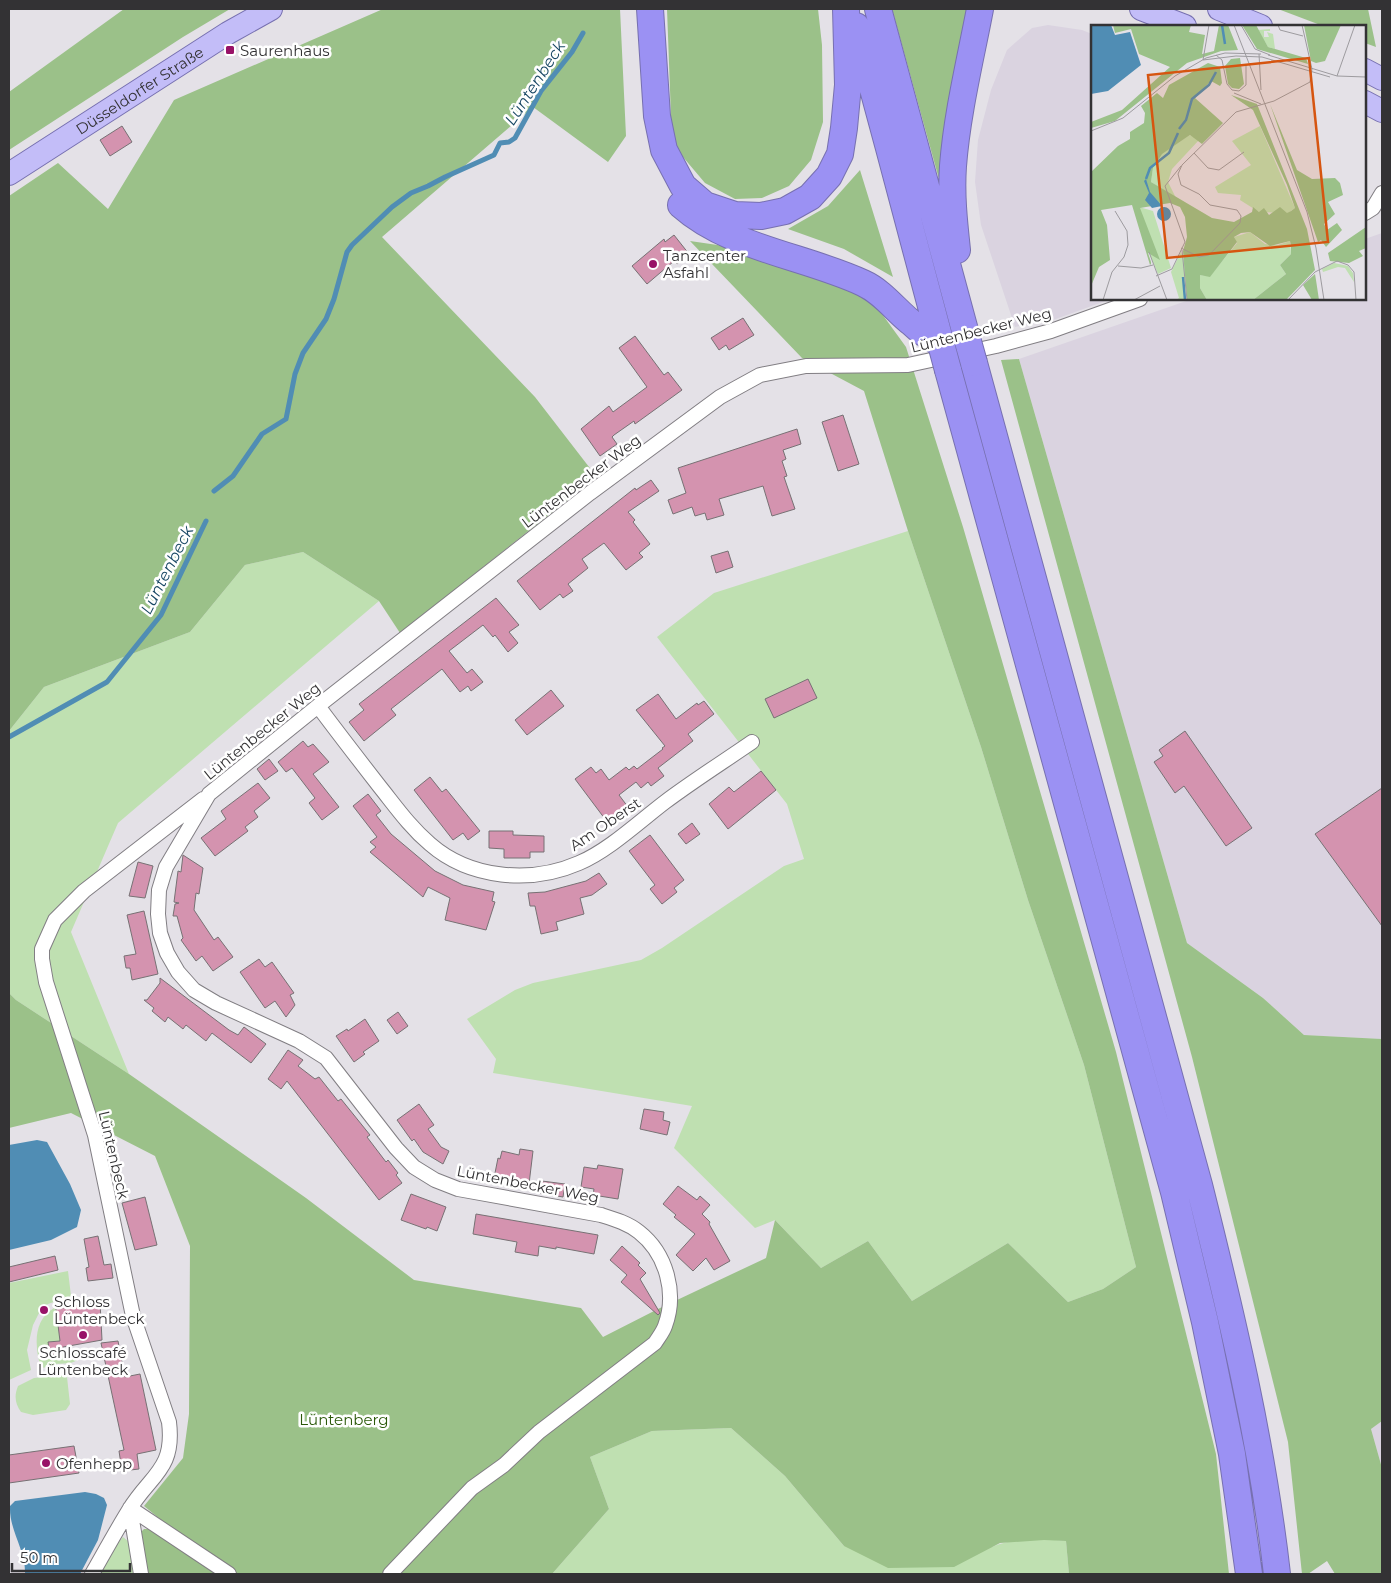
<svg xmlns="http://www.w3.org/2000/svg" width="1391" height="1583" viewBox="0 0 1391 1583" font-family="Montserrat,sans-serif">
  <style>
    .built { fill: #dad3e0 }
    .green { fill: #bfe0b1 }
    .forest { fill: #9bc189 }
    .water { fill: #508db4 }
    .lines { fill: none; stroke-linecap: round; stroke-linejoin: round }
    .stream { stroke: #508db4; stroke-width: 5 }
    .building { fill: #d493af; stroke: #777174 }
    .street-casing { stroke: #817e83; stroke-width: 16 }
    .primary-casing { stroke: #7770b0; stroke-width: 24 }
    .highway-casing { stroke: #7770b0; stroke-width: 28 }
    .street { stroke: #fff; stroke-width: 14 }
    .primary { stroke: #c3bdf8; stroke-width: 22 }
    .highway { stroke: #9b91f3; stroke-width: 26 }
    .highway-bridge-casing { stroke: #7770b0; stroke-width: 28; stroke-linecap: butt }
    .highway-bridge { stroke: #9b91f3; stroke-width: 26 }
    .poi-dot { fill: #981167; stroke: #fff; stroke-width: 2 }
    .labels { text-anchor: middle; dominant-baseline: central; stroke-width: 5; stroke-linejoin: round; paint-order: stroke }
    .poi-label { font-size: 15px; fill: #333234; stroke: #fff; text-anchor: start }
    .street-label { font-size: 15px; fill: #333234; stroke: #fff }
    .park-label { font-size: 15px; fill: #2b5909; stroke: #fff }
    .water-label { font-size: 16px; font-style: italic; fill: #184764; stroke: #fff }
    .inset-river { fill: none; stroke: #508db4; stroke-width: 2.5 }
    .inset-road { fill: none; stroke: #9d9b9f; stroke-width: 1 }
    .view { fill: #d65510; fill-opacity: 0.15; stroke: #d65510; stroke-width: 2.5 }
    .inset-edge { fill: none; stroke: #333234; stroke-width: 2.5 }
  </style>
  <rect width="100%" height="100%" fill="#e4e1e7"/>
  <path class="built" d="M1048,25L1082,30L1092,34V299H1111L1042,324V321L1015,327L981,225L975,182L978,140L991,90L1007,50L1032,28Z
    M1382,233V1039L1304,1035L1263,998L1187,943L1019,359L1192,299H1365V239Z
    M1382,1421V1468L1371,1429Z"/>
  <path class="green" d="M908,531L981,747L1028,900L1084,1065L1136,1267L1103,1289L1068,1302L1008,1243L912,1301L868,1241L821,1268L775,1220L755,1228L674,1148L692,1106L493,1073L496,1059L467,1019L515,990L533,983L641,960L662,948L784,866L804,859L787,804L657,637L714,593Z
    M303,552L379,601L118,823L71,932L129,1074L16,1000L9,993V731L44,687L190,632L245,565Z
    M68,1271L71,1296L48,1304L42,1308L38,1315L33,1325L27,1350L31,1370L9,1380V1283Z
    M54,1308L56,1309L60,1341L49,1342L50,1355L78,1351L79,1358C74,1365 62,1363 55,1364V1366L41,1368C35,1348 32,1321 54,1308Z
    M63,1375L67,1377L70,1404L66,1410L33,1415L21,1412C15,1403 14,1396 18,1386L34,1378Z
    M731,1428L785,1476L844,1546L992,1547C1014,1537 1042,1539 1066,1541L1069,1574H552L609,1509L590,1457L652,1431Z
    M123,1537L129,1542L136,1574H100L115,1546Z"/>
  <path class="forest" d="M124,9H230L183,37L9,150V92Z
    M383,9H620L626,136L608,162L533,107L382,237L535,397L596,476L555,510L400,633L379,601L303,552L245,565L190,632L44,687L9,731V196L58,163L108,209L174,100Z
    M667,9H818L822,45L823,122L811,160L789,186L762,198L735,199L705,183L672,144Z
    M892,9H972L942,190Z
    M1278,9H1368L1376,47L1365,43V26H1323Z
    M860,170L893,277L844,249L788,229L828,206Z
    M690,241L745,249L869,296L906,347L963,527L1116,1052L1216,1454L1229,1574H1069L1066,1541L1044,1540L1000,1543L954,1567L888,1568L844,1546L785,1476L731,1428L652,1431L590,1457L609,1509L552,1574H147L140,1533L144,1529H151L166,1524L144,1506L183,1458L189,1414L190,1246L155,1156L71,1113L9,1128V993L16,1000L129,1074L306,1198L414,1280L581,1308L603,1337L658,1309L766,1258L775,1220L821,1268L868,1241L912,1301L1008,1243L1068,1302L1103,1289L1136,1267L1084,1065L1028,900L981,747L908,531L864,391L802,358Z
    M1019,359L1187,943L1263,998L1304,1035L1382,1039V1421L1371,1429L1382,1468V1574H1335L1327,1561L1308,1574H1302L1288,1442L1192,1057L1001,360Z"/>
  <path class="water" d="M37,1140L47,1142L70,1184L81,1210L77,1227L51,1240L9,1250V1145Z
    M85,1492L96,1494L104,1498L107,1505L98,1540L80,1574H25C26,1550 9,1531 10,1506L15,1501Z"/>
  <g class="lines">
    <path class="stream" d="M214,491L233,476L262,434L286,419L295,374L303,353L326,319L334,299L347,252L352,245L392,207L411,193L428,186L445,177L494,155L500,143L509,142L515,138L541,91L572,52L583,33
      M9,737L107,682L161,615L206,521"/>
  </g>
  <path class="building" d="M122,126L132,142L110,156L100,140Z
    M674,235L689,254L677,264L674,261L647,284L632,266L664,239L665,242Z
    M743,318L754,335L729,350L726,345L719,350L711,338Z
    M635,336L664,375L668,372L682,390L635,424L634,421L614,435L612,437L617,444L600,456L581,429L609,406L613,412L647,387L619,348Z
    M843,415L859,464L838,471L822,422Z
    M797,429L801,444L783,450L786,459L782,461L787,476L784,477L795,509L772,516L763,486L719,499L724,515L707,520L705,513L695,516L692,507L673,514L668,500L686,493L678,468Z
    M651,480L659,491L628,512L635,520L633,522L650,544L639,553L643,557L626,570L604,543L582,559L588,568L568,584L573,591L563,598L560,594L540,610L517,581L635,488L636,490Z
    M728,551L733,567L716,573L711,556Z
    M496,598L519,625L509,632L518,643L508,652L495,635L493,637L483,625L449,651L467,673L472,669L483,682L471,691L468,686L460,692L442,669L391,709L396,715L364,741L349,722L364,710L359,704Z
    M808,679L817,698L774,718L765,699Z
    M551,690L564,706L527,735L515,720Z
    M658,694L676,719L697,703L698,705L704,701L714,714L688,734L693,741L658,768L664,776L651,786L648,782L641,788L636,782L619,795L628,807L608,823L575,779L591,767L596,773L601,769L609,780L626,767L629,770L634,766L637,769L663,749L662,748L665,746L636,710Z
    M1185,731L1252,828L1226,846L1184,786L1175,793L1154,762L1163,756L1159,750Z
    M303,741L308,747L313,744L329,762L313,774L339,807L322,820L309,803L315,798L292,768L286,772L278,762Z
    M269,759L278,771L265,780L257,769Z
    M761,771L776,790L728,829L709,804L729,787L734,792Z
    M430,777L442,792L446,789L480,831L468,840L463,833L453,840L414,790Z
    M258,783L270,798L254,811L258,817L245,827L248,831L215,856L201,838L226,819L221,811Z
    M1382,788V926L1315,834Z
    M368,794L381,811L376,815L391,834L435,871L463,885L494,892L492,901L495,902L486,930L445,920L450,898L428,887L423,897L370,852L376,847L370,842L377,837L353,806Z
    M692,823L700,834L686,844L678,834Z
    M489,831H513V835L544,836V852H530V858H504V849L489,848Z
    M650,835L684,880L674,888L677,892L662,904L650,889L655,885L629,851Z
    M183,855L203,868L199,894L196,893L194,910L214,940L218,937L233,957L213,971L202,956L196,961L181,940L183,938L177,916H173L175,904L179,903L174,902L178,871L181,872Z
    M138,862L153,866L145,898L129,896Z
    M599,873L607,884L592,895L580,898L584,914L556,922L558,930L541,934L535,906H530L528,893L545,892L586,881Z
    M144,911L158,974L132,980L130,968H126L124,956L136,954L127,915Z
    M259,959L265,967L272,962L294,993L290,995L295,1005L286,1017L275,1001L265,1008L240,972Z
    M160,978L229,1030L238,1035L244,1027L266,1044L251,1063L212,1033L206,1041L186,1025L183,1029L168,1017L165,1022L152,1011L154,1008L144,1000H147L160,983Z
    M398,1012L408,1026L397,1034L387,1020Z
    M365,1019L379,1041L363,1052L365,1054L354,1062L336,1036L347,1029L348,1031Z
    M288,1050L303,1060L298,1066L315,1079L319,1077L338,1101L341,1099L370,1135L367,1137L386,1162L388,1160L398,1173L396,1175L402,1183L379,1200L287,1081L281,1089L268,1079Z
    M419,1104L434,1125L428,1129L441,1147L449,1151L443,1164L423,1152L414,1139L412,1141L397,1120Z
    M644,1109L664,1112L663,1120L670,1122L667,1135L640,1129Z
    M520,1149L533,1151L529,1184L494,1178L498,1158L500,1159L502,1151L519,1155Z
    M598,1165L623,1169L618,1199L593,1195L594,1189L581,1187L584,1167L597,1169Z
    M542,1181L565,1184L563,1197L540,1193Z
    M678,1186L697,1200L700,1196L710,1205L702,1214L710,1222L709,1224L730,1261L714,1270L706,1258L693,1271L676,1255L695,1234L674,1217L676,1215L663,1204Z
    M411,1194L446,1207L437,1231L427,1227L426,1229L401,1220Z
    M145,1197L157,1245L135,1250L122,1203Z
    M476,1214L598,1235L594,1254L556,1247V1249L539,1246L538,1256L515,1252L517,1242L473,1234Z
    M98,1236L104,1265L111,1264L113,1278L88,1281L86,1268L89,1267L84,1239Z
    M622,1246L640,1263L638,1265L646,1273L640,1279L660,1313L658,1315L621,1282L627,1275L610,1260Z
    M55,1256L58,1270L9,1282V1267Z
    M100,1302L102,1340L63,1347L64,1353L50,1355L48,1342L60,1341L56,1309Z
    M118,1341L125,1377L140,1374L156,1450L137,1454L139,1469L122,1471L119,1451L124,1450L101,1343Z
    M74,1446L79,1473L9,1483V1455Z"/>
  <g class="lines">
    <g class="street-casing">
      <path id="street" d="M1365,213L1373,208L1382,193
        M318,706C338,733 359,760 380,787C396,807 410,827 430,844C470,879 531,884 579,863C608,851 640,821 665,802C693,781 723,762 752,742
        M130,1508L229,1574
        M130,1508L141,1574
        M92,1574C104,1553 116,1531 129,1510C150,1475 175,1470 169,1422L133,1316L95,1135L46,982L42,959V949L55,920L84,891L203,799
        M390,1574L472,1488L504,1465L539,1432L655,1343C658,1338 663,1332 665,1326C677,1294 667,1254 639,1232C628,1223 614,1219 601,1215L458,1189L435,1180L414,1167L396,1148L326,1058L299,1041L216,1003L194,990L178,972L167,953L160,933L158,914L159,890L166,867L209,794L318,706L590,493L720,397L760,375L806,366L908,365L996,346L1051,331L1140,299"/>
    </g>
    <g class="primary-casing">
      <g id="primary">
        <path d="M1141,9L1185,26"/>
        <path d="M1219,9L1261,26"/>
        <path d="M1365,70L1382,79"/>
        <path d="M1365,102L1382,111"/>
        <path id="s1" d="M9,174L228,33L271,9"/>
      </g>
    </g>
    <g class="highway-casing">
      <path id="highway" d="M650,9L657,116L664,150L683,186L705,205L735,215L761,216L785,211L810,197L829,176L840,154L844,128L848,85L846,9
        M878,9L967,338
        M856,26L889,148L941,344
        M681,205C729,248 805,256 863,283C883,292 896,311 913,324C921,332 931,338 941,344
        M957,250C954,222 951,195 953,166C957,114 970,61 980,9
        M974,363L1199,1185C1231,1313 1262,1442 1277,1574
        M948,370L1174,1192L1205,1322L1232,1454L1249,1574"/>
    </g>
    <use href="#street" class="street"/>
    <use href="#primary" class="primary"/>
    <use href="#highway" class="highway"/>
    <g class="highway-bridge-casing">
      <path id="highway-bridge" d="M967,338L974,363
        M941,344L948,370"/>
    </g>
    <use href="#highway-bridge" class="highway-bridge"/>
  </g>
  <g class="poi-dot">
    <rect x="225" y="45" width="10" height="10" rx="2.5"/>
    <circle cx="653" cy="264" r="5"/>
    <circle cx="44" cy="1310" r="5"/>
    <circle cx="83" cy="1335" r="5"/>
    <circle cx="46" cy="1463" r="5"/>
  </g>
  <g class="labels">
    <g class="poi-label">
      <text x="240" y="50">Saurenhaus</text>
      <text x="663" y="255">Tanzcenter<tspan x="663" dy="17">Asfahl</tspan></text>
      <text x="54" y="1301">Schloss<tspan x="54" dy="17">Lüntenbeck</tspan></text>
      <text x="83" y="1352" text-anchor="middle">Schlosscafé<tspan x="83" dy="17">Lüntenbeck</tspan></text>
      <text x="56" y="1463">Ofenhepp</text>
    </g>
    <g class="street-label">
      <text stroke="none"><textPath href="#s1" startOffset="155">Düsseldorfer Straße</textPath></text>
      <text transform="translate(981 330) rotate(-14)">Lüntenbecker Weg</text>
      <text transform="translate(581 481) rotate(-37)">Lüntenbecker Weg</text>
      <text transform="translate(262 731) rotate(-39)">Lüntenbecker Weg</text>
      <text transform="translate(605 824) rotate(-34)">Am Oberst</text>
      <text transform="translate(114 1155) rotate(77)">Lüntenbeck</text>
      <text transform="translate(528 1184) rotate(11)">Lüntenbecker Weg</text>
    </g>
    <g class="park-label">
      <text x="344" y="1419">Lüntenberg</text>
    </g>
    <g class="water-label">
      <text transform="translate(535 83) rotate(-57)">Lüntenbeck</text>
      <text transform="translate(167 570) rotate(-63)">Lüntenbeck</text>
    </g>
  </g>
  <g transform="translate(1091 25)">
    <rect width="275" height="275" fill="#e4e1e7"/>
    <path d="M179,4V6H173V12H178L176,7L182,9L184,24L177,22L167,5ZM169,101L204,183L197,188L168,187L149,175L150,170L127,168L124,162L160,140L141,116ZM99,110L108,115L81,144L77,157L85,173L60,157L62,143L70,129ZM48,182L62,186L80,243L67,249L58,228L62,226ZM159,207L174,219L187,220L199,216L200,229L189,240L195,249L162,275H116L109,263V250L119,251L146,218L143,212ZM90,227L94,238L95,275H85L88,273L80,247ZM243,238L257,241L262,248L263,257L254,243L247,242L232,247L231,244Z" fill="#bfe0b1"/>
    <path d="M22,0H100L98,7L114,10L111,29L123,26L128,0H137L147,25L130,26L96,38L24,96L0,103V97L31,85L79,42L48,29L40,4L24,8ZM151,0H165L177,22L215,33L217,39L166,24ZM213,0H250L234,36L225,38L220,36ZM149,33L153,59L148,64L141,63L137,59L134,41L140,34ZM117,38L129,42L131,58L129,61L120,56L104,73L132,98L111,119L99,110L71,129L62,143L60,157L121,193L143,197L161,187L162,182L168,187L173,183L178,190L189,182L196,188L200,186L204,183L196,160L162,85L140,70L166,79L216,204L224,245L195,275H162L195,249L189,240L200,229V221L199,216L179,221L159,207L150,208L143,212L146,217L119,252L109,250V263L116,275H96L92,226L96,212L94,192L89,182L79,178L49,183L69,235L57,228L60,237V239L59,240L41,180L10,185L16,200L19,235L8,242L0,261V147L27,121L39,114V107L53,98L54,88L50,81L66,68L72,73L78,60ZM179,79L206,145L221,154L244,153L249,158L252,170L237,177L244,189L233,199L236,205L246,198L251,205L235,222L230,215L227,217ZM275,202V223L268,226L272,231L258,238L239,236L237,228ZM224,249L225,255L228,275H221L212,260Z" fill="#9bc189"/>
    <path d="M0,0H20L24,10L39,7L50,40L17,66L0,69ZM55,154L59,167L71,181L61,183L54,175L58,168L53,156ZM66 189a7 7 0 1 1 14 0a7 7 0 1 1-14 0Z" fill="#508db4"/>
    <path class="inset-river" d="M131,0L134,19M88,104L95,95L101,74L118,60L125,47M55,154L59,143L78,128L87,108M92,252L94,275"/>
    <path class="inset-road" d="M143,0L216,187L225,223L233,275M150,0L164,24L179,30M187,0L189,5L212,11M168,29L170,65M125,30L131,35L136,59L141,65L148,66L155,60V39M177,30L246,51M112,35L118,0M112,35L145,31L171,32L239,52M246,51L264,0M246,51L275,52M143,68L170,79M0,106L32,93L84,51L115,33L134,28L170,29M103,128L117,143L128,145L153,127M90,223L108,232L118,230L149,198L150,191L146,185L119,180L108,169L90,160L87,149L91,140L145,87L183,76L219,57L221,44L211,0M91,225L96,275M58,227L76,275M27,241L50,243L62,240M65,251L81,244L94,217L74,161L90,141M12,275L21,247L33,232L37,220L36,206L24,186M43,275L69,261M197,275L224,247L246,236L257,240L263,247L265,275"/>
    <path class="view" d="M218,33L237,217L76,233L57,50Z"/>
    <rect width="275" height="275" class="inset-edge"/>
  </g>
  <rect width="1391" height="1583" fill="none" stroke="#333234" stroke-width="20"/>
  <path d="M12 1563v8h118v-8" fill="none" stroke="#333234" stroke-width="2.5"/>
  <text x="20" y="1563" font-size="15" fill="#333234" stroke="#ffffff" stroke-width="4" paint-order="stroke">50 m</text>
</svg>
